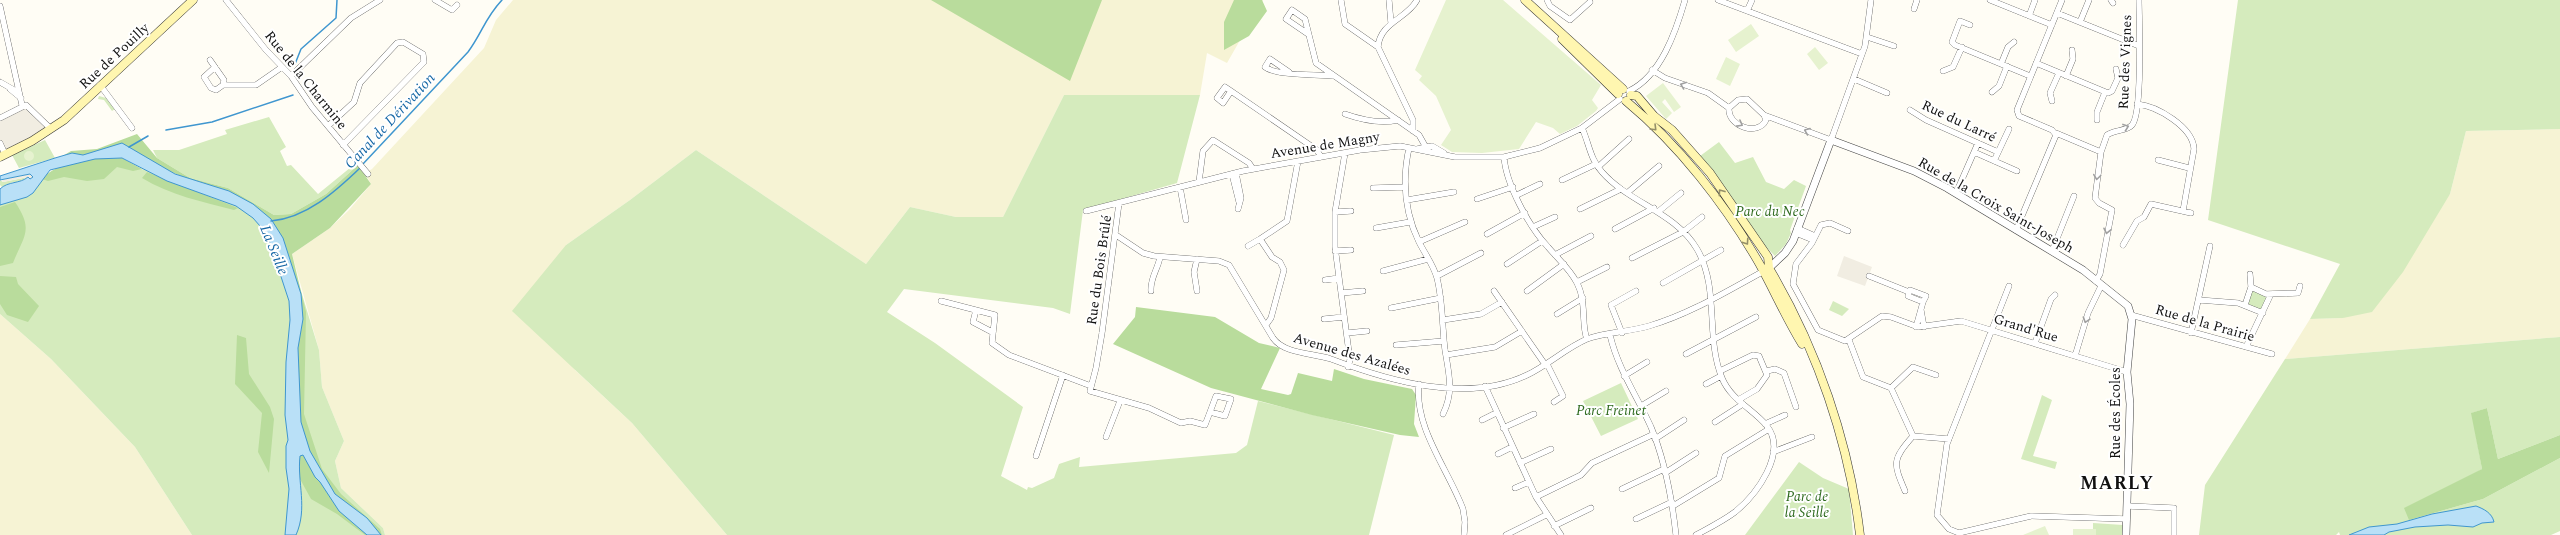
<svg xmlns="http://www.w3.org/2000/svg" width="2560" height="535" viewBox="0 0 2560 535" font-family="Spectral,serif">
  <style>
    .farmland { fill: #f6f3d4 }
    .green { fill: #d5ebbd }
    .forest { fill: #b9dc9c }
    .pitch { fill: #e6f2cf }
    .plaza { fill: #f1ede2 }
    .water { fill: #b9e0f7; stroke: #3f96cf }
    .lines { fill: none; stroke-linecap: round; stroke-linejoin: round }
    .stream { stroke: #3f96cf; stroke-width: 1.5 }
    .minor-casing { stroke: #444; stroke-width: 6 }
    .tertiary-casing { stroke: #444; stroke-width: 8 }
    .secondary-casing { stroke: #333; stroke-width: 9 }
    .minor { stroke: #fff; stroke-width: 5.5 }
    .tertiary { stroke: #fff; stroke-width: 7 }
    .secondary { stroke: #fff6b0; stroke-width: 8 }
    .oneway { stroke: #a0a0a0 }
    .oneway2 { stroke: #948f68 }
    .labels { text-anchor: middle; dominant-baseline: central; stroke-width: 4; stroke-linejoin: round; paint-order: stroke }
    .street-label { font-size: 14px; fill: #111; stroke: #fff }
    .park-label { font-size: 14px; font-style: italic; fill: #2f6b1f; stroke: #fff }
    .water-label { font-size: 15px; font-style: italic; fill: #1768a6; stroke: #fff }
    .district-label { font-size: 18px; font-weight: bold; letter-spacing: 1px; fill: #111; stroke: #fff }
  </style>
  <rect width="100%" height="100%" fill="#fffdf5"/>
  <path class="farmland" d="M513,0H1263L1227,63L1207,53L1200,95H1064L1003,217H956L910,207L866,264L696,150L630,200L566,245L575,370L632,423L727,535H385L383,528L341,488L335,461L344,441L322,387L319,350L292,254L330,228L349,210L371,184L365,173L372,169L484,48L496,20Z
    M2560,129V337L2285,359L2310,319L2343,318L2450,194L2466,131Z
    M0,314L51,359L135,447L192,535H0Z"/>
  <path class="green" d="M2238,0H2560V129L2466,131L2450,194L2403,272L2372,312L2343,318L2310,319L2340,264L2208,220Z
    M1064,95H1200L1177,183L1083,210L1070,314L1053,308L904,289L887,312L935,343L1023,407L1001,476L1027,490L1028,487L1032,488L1054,478L1059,464L1080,457L1079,467L1236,453L1247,445L1258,401L1394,435L1369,535H727L632,423L512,311L566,245L630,200L696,150L866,264L910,207L956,217H1003Z
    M99,96L106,98L115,109L112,111L104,100L98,99Z
    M269,117L286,147L280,151L287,166L291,165L318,194L356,163L358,165L326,194L291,214L274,215L228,188L190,178L157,158L153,150H179L227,134L225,130Z
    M45,140L55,158L19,168L12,155Z
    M1719,142L1735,163L1753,157L1766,182L1784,189L1794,180L1806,186L1790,230L1791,233L1786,244L1775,256L1759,240L1717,176L1700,156Z
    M80,163L135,167L189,183L232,199L287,245L319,350L322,387L344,441L335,461L341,488L383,528L385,535H192L135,447L51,359L0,314V194Z
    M28,177L17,183L13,182L2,187L0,185V180L3,182Z
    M2251,287L2271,294L2263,313L2245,305Z
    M1833,301L1849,309L1842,316L1829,310Z
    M2560,337V435L2498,459L2487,408L2472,413L2482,469L2409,520L2483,499L2560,458V531L2551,535H2340L2339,532L2336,535H2199L2205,485L2285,359Z
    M1621,383L1638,419L1601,436L1583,401Z
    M2042,395L2052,400L2033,456L2057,462L2055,469L2021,459Z
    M1799,462L1823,478L1849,489L1853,535H1745Z
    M2093,523L2123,525V535H2093Z"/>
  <path class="forest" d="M931,0H1102L1070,81Z
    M1234,0H1262L1267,11L1249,36L1224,50V22Z
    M137,134L157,158L190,178L228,188L274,215L291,214L326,194L358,165L371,184L330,228L292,254L306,312L304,414L322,469L341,494L380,529L382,535H365L337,514L311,499L300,479L298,348L300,299L261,216L229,191L196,182L124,153L61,157L71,151L97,149Z
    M110,157L122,158L142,169L133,171L117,167L104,179L87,181L64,177L48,181L42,179C57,162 88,159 110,157Z
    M147,172L238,208L234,210C203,202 170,195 142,178Z
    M15,202C34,230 24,235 13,263L0,266V207Z
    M0,276L16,277L18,284L39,306L28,322L7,315L0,304Z
    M1136,307L1215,317L1259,343L1280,348L1261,389L1288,395L1291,394L1298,373L1332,381L1334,369L1364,379L1412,389L1416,395L1414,424L1419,437L1400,435L1312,415L1211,388L1113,344L1135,317Z
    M237,335L246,338L249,374L270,407L274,419L269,473L258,452L262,413L235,384Z
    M2487,408L2498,459L2560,435V458L2483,499L2409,520L2404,508L2482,469L2471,413Z"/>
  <path class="pitch" d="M1446,0H1503L1601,85L1592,100L1598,108L1596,111L1577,126L1560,134L1553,128L1536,122L1519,149L1482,153L1452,152L1441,145L1451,130L1436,96L1419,80L1422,76L1415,70Z
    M1751,24L1759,36L1736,52L1728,40Z
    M1815,47L1828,63L1819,70L1807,54Z
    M1726,57L1740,64L1730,86L1716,79Z
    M1663,83L1681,107L1674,112L1665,99L1662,102L1672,113L1666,119L1646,96Z
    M24 156a5 5 0 1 1 10 0a5 5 0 1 1-10 0Z
    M2045,526L2049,535H2023Z
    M2073,529H2096V535H2073Z"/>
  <path class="plaza" d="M26,105L51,129L5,154L0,143V118Z
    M30,174L33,177L30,180L28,177L3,182L2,180Z
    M1844,256L1872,267L1865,286L1837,276Z"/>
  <path class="water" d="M122,143L175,174L229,191L253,204L271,219L283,238L301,294L303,319L298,348L301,422L310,451L335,494L367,518L381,535H367L339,511L320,482L315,477L303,455L300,456C297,483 308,508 296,535H285L289,489L286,468V446L288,440L285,415L286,362L290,320L289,301L267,234L253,218L236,206L167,181L122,158L95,159L50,170L33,193L27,197L0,205V189C8,181 20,184 28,177L30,179L33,177L30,174L0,180V176L55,158L72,153L83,155Z
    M2476,506C2484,509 2492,513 2494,522L2482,523L2473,527L2448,525L2415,527L2389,532L2384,535H2349L2369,527L2397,524L2432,514Z"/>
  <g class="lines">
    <path class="stream" d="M295,64L301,49L336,18L337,0
      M166,130L212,122L293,95
      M129,147L148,136
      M362,165L468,52C482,33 485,18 502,0
      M271,221C306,218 335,192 360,168"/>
    <g class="minor-casing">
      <path id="minor" d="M226,0L266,50L291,76L312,107L368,174
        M435,0L452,10L457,5
        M1341,0L1345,24L1378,47
        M1389,0L1391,23
        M1547,0L1550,6L1570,20L1590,2
        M1718,0L1862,54
        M1990,0L2052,25
        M2111,0L2113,3
        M0,6L22,105
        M1914,9L1917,0
        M1747,11L1752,0
        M2057,13L2139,46
        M2029,16L2035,0
        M2080,22L2089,0
        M1970,25L1960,21L1952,42L1955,45L2030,76
        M1308,34L1286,19L1292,10L1305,19L1316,63L1419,135L1428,151
        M1867,37L1894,46
        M210,60L224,80L223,85
        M2036,63L2108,93L2112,91L2118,78L2116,69
        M2001,64L2008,47L2014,42
        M215,67L204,77L211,88L216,90L223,85H256L282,67
        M1652,70L1665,78L1708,93L1729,108
        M1943,71L1953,67L1962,47
        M1289,72L1270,59L1265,67C1277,76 1316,74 1333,76
        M291,76L351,18L380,0
        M2066,76L2073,59L2072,50
        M1854,79L1887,93
        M0,82L14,90
        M100,85L132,128
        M10,89L21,98
        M1231,91L1223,103L1217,98L1225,87L1231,91L1317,150L1321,157
        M1629,91C1661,76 1676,31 1685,0
        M1992,92L1999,86L2007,66
        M2052,101L2050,93L2059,73
        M2137,104C2157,106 2193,127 2194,149L2183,211
        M1910,110L1926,120L1998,152
        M1345,114C1362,120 1380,124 1398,120
        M1764,115L1766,120C1758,137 1727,126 1729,108L1738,100L1747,99L1764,115L1831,140L1865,46L1871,0
        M0,118L26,105L51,129
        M2097,120V112L2105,92
        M328,126L354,102L360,83L397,43L403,42L423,54L424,62L343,145
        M1582,128C1589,143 1590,159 1602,172C1629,203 1675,212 1697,249C1720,289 1705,337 1722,378C1731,400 1753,409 1767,426C1788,453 1756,495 1735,512C1723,521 1709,528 1696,535
        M1413,131V120L1378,47C1380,22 1407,19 1417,0
        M2056,133L2101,152
        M0,143L5,154
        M1409,148C1402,180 1405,213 1419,242C1425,254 1434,266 1437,278C1443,302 1442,326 1445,350C1449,374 1454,392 1443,414
        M1417,149L1432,146L1444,153
        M1974,152L2017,171
        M1345,153L1335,212V247L1350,360L1348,367
        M1504,157C1506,184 1529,227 1548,247C1558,259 1570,269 1577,283C1587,302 1581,326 1587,339
        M2158,160L2189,168
        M1994,161L2009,129
        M1598,167L1629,139
        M1236,173L1241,198L1238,209
        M1232,174L1239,202
        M1562,180L1596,164
        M1199,182L1203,151L1213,140L1249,163L1253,169
        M1180,187L1186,220
        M1373,188L1405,187
        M1627,193L1659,166
        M1956,193L1978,143
        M1517,195L1540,184
        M1477,199L1513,187
        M1407,200L1454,192
        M1119,203L1102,333L1096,368L1090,391L1149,408L1181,423L1190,421L1205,425L1210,412
        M1580,209L1621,189
        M1086,211L1243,171L1360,150L1400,146L1455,157H1504L1540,148L1582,128L1620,99
        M1659,211L1681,193
        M1335,212L1351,211
        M1533,227L1555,217
        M1376,228L1410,222
        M1797,228L1815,236
        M1615,229L1654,208
        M2016,230L2056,135L2052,130L2019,116L2017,110L2062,0
        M1848,231L1830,223L1821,225L1812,243L1796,264L1793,284L1818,330L1845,341L1882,316L1891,317L1918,327L1961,321L2127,372
        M1796,233L1813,240
        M1487,234L1525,213
        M1116,235L1143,253L1154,256L1219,261L1229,265L1273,338C1284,354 1313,353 1331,359C1389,381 1467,404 1527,375C1548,365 1566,348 1587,339C1606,332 1629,332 1649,326C1690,314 1727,291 1764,271
        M1419,242L1465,222
        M2123,245L2137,221L2144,217L2151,204L2191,213
        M1248,246L1260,239
        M1335,251L1351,250
        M2052,251L2074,196
        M1555,255L1591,236
        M1632,258L1683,232L1702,217
        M1197,259L1194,272L1197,291
        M1507,264L1542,241
        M1383,271L1428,259
        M2250,274L2251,287
        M1437,276L1481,253
        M1869,276L1909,292L1908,296L1923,302L1916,327
        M1325,280L1339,278
        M2096,281L2100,274L2112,210L2099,203L2095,198L2101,152L2107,135C2114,130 2127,131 2132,125C2143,113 2139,20 2139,0
        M1577,282L1607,267
        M1663,283L1721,250
        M2009,286L1947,444L1937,515L1949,529L1959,533L2031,516L2127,519
        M1151,291C1150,278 1158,269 1160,257
        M1494,291L1544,363L1548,366L1563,396L1554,402
        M1527,291L1564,264
        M1909,292L1910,290L1926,296L1923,302
        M1341,293L1363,291
        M2199,300L2238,303L2263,313
        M941,301L995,315L992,343L1009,355L1091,386
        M2245,305L2251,287L2266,294L2298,293L2300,286
        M1391,308L1441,298
        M976,310L973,322L992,332
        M1921,310L1924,327
        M1557,314L1583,298
        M2131,315L2272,354
        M1324,319L1344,317
        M1443,320L1481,314L1502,302
        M1266,325L1271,318L1284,270L1280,262L1272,257L1260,239L1287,221L1298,161
        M1347,333L1367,331
        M1622,333L1611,305L1636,291
        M2191,333L2210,246
        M1610,335C1618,369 1637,396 1651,427C1665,461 1672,499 1676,535
        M1849,340L1863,377L1891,388L1913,436L1949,439
        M2035,343L2051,299L2055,295
        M1396,345L1444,341
        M2246,347L2271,294
        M1686,354L1756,317
        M1446,355L1495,347L1522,331
        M2075,356L2088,313L2101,286
        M1720,371L1753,355L1759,356L1767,375L1757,389L1738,400
        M1767,371L1775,369L1784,373L1796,407
        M1624,376L1647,362
        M1419,384C1414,428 1448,469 1463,509L1465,522L1464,535
        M1706,384L1721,376
        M1485,386L1536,497L1561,535
        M1891,388L1913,367L1936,375
        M1216,396L1231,399L1225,416L1210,412Z
        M1641,406L1666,391
        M1482,420L1496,413
        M1715,422L1743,404
        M1765,424L1785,415
        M1503,428L1534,414
        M1106,437L1120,401
        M1655,439L1684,420
        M1773,452L1812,437
        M1498,454L1512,447
        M1036,456L1063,375
        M1520,463L1551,449
        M1665,473L1696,453
        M1515,488L1529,482
        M1622,489L1664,469
        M1905,491C1893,463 1892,460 1913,436
        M1536,497L1581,475L1592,463L1654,434
        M1673,506L1719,478L1725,456L1769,429
        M2127,506L2174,508V535
        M1636,519L1672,502
        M1554,526L1591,508
        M1506,535L1546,515"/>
    </g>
    <g class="tertiary-casing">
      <path id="tertiary" d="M1769,268L1785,253L1793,241L1831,140L1914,171L1947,188L2083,270L2128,306L2132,319L2127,372L2130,404L2126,535"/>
    </g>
    <g class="secondary-casing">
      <path id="secondary" d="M1525,0L1623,89
        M1562,39L1618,94
        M1631,95L1637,96L1654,116L1672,130L1710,173L1768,257L1769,268C1817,349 1849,442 1860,535
        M1626,101C1679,145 1725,204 1759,263C1774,290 1786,318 1802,344
        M0,157L32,141L64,120L193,0"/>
    </g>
    <use href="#minor" class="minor"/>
    <use href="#tertiary" class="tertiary"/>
    <use href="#secondary" class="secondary"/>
  </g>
  <defs><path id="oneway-chevron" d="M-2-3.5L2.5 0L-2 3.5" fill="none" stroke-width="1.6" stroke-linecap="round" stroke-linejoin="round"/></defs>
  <g class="oneway">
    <use href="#oneway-chevron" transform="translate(1683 85) rotate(-160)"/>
    <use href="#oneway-chevron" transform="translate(1740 124) rotate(29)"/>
    <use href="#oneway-chevron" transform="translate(2126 127) rotate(-20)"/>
    <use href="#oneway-chevron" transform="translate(1807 131) rotate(-159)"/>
    <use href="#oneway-chevron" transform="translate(2097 177) rotate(98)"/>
    <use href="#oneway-chevron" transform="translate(2107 231) rotate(102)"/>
    <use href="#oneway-chevron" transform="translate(2086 320) rotate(108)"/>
  </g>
  <g class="oneway2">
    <use href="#oneway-chevron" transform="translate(1654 128) rotate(45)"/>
    <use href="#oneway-chevron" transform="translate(1721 192) rotate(-126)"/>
    <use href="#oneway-chevron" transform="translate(1746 242) rotate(56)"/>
  </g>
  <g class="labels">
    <g class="street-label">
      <text transform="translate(114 56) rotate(-43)">Rue de Pouilly</text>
      <text transform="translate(2125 62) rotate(-88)">Rue des Vignes</text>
      <text transform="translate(306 80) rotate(51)">Rue de la Charmine</text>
      <text transform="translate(1959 121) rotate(25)">Rue du Larré</text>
      <text transform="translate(1325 145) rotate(-9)">Avenue de Magny</text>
      <text transform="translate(1996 205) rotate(30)">Rue de la Croix Saint-Joseph</text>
      <text transform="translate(1099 270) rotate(-82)">Rue du Bois Brûlé</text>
      <text transform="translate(2205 323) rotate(16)">Rue de la Prairie</text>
      <text transform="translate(2026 328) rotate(17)">Grand'Rue</text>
      <text transform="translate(1352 354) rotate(16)">Avenue des Azalées</text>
      <text transform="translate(2115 413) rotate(-90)">Rue des Écoles</text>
    </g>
    <g class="park-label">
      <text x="1770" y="211">Parc du Nec</text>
      <text x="1611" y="410">Parc Freinet</text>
      <text x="1807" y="496">Parc de<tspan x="1807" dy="16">la Seille</tspan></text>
    </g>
    <g class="water-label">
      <text transform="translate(390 121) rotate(-47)">Canal de Dérivation</text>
      <text transform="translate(274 250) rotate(68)">La Seille</text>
    </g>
    <g class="district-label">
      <text x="2117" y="483">MARLY</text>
    </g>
  </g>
</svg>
